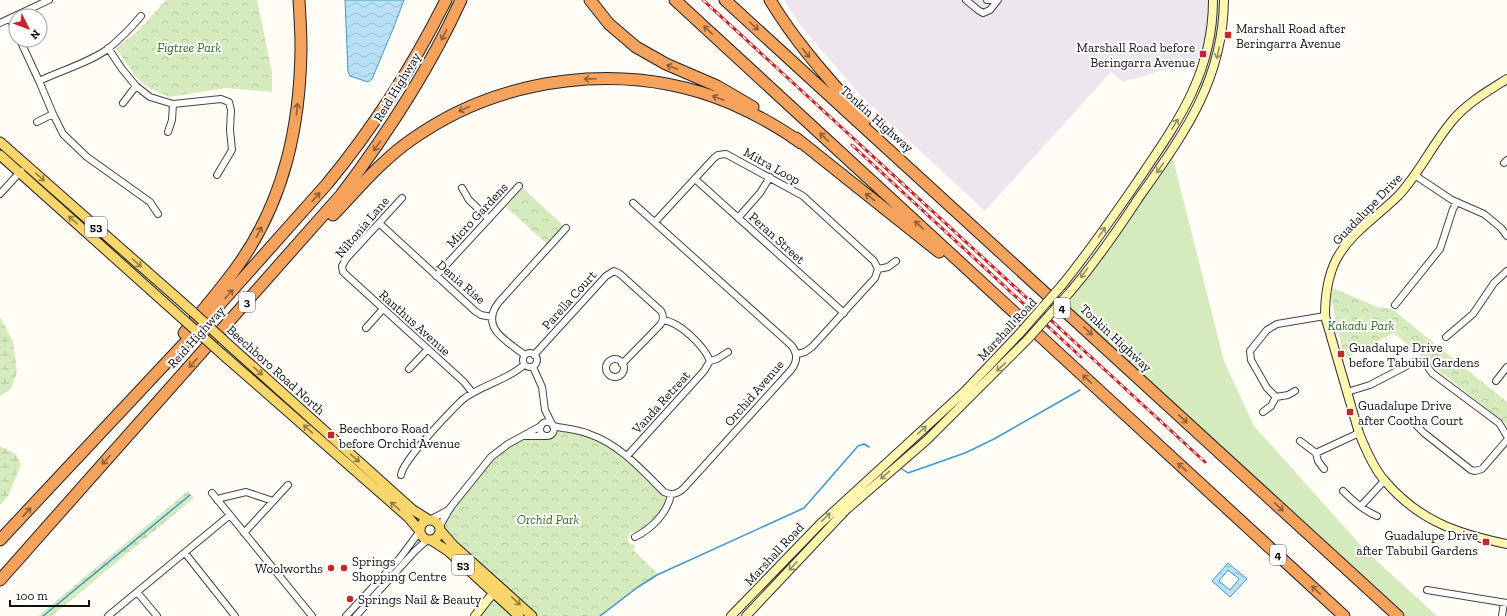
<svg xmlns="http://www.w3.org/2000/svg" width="1507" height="616" viewBox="0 0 1507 616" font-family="'Zilla Slab',serif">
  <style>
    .industrial { fill: #eee6ef }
    .grass { fill: #d5ebbd }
    .wetland { fill: url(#wetland-marsh) }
    .park { fill: url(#park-crowns) }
    .water { fill: url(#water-waves); stroke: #3f96cf; fill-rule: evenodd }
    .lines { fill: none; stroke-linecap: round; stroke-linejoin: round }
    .stream { stroke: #3f96cf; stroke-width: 1.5 }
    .street-casing { stroke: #444; stroke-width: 8 }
    .secondary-casing { stroke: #333; stroke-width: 10 }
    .primary-casing { stroke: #222; stroke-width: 11 }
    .highway-casing { stroke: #222; stroke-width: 13 }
    .street { stroke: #fff; stroke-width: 6 }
    .secondary { stroke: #fff6b0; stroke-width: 8 }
    .primary { stroke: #f9d66b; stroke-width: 9 }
    .highway { stroke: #f5a25d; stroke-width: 11 }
    .rail-casing { stroke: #c4262e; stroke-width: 3 }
    .rail { stroke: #fff; stroke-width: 1.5; stroke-dasharray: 4.5; stroke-linecap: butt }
    .secondary-bridge-casing { stroke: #333; stroke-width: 10; stroke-linecap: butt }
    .primary-bridge-casing { stroke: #222; stroke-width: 11; stroke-linecap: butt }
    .secondary-bridge { stroke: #fff6b0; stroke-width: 8 }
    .primary-bridge { stroke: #f9d66b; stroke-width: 9 }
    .oneway { stroke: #8e613b }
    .oneway2 { stroke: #948f68 }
    .oneway3 { stroke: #917d42 }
    .poi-dot { fill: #c4262e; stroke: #fff; stroke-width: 1.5 }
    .labels { text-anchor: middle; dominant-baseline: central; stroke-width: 4; stroke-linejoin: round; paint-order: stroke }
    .shield { fill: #fff; stroke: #585858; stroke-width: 1 }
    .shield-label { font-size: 12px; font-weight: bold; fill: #111 }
    .poi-label { font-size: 13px; fill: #111; stroke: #fff; text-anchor: start }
    .park-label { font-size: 13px; font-style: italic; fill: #2f6b1f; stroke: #fff }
    .street-label { font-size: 13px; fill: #111; stroke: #fff }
  </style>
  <defs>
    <pattern id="wetland-marsh" width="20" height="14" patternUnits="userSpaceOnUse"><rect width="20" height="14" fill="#d5ebbd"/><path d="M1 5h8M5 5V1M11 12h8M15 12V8" fill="none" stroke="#b6c8a1"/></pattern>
    <pattern id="park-crowns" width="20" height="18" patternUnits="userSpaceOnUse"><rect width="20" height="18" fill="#d5ebbd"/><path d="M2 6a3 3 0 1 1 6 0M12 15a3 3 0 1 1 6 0" fill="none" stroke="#b6c8a1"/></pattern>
    <pattern id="water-waves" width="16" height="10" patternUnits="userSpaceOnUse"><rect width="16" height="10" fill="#b9e0f7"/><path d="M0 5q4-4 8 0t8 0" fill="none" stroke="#9ebfd3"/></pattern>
  </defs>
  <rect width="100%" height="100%" fill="#fffdf5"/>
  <path class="industrial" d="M784,0H1227L1226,31L1219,66L1197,60L1123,82L1111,72L985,211L862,97L800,25Z"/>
  <path class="grass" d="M1171,151L1224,361L1254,426L1366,551L1437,616H1403L1058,304Z
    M494,593L519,616H475Z"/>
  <path class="wetland" d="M0,317L13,341L17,372L11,389L0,396Z
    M0,446L16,454L21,465L8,496L0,505Z
    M188,491L194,498L52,616H38Z"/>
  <path class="park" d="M166,0H257L272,72V92L226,88L169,97L147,87L136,77L116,48L138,31Z
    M523,188L564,226L547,244L506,207Z
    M1333,288L1377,307L1392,309L1507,402V426L1505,423L1417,353L1394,333L1344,359L1331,297Z
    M567,429L600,438L667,493L668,506L645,529L630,533L627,539L630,544L636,545L633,550L657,573V575L638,587L600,616H532L440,526L491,457L525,436H548Z"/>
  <path class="water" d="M345,0H404L393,29L372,79L368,82L350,76L348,72Z
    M1228,563L1247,579L1230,597L1212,581ZM1228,570L1239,579L1230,590L1219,581Z"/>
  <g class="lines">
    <path class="stream" d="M1130,361L1141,353
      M899,467L908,473L965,453L994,439L1080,390
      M43,616L190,495
      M600,616L638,587L657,575L804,508L858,446L864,444L869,447"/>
    <g class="street-casing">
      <path id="street" d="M966,0L978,10L983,13L990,10L998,0
        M987,0H994
        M10,19L16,31
        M0,23L49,0
        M20,40L39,81L53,114L63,134L87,157L150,202L158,214
        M108,48L122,69L136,86L150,97L173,104L221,99L229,102L231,110L230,130L232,150L217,175
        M39,81C60,71 91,62 109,48C121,38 131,28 141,16
        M123,103L136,86
        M37,122L53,114
        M168,132L172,120L173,104
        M1504,163L1507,160
        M1416,176L1452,200L1484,214L1501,228L1507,236
        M695,179L844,313
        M462,188L469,200L489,219
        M0,194L21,171
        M402,198L346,259L342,266L343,272L464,382L472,392
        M738,218L760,193L770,177
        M655,222L714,158L718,155L726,154L803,196L874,261L878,269L875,278L812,347L805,352L797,354
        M379,223L475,311L481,315L492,317
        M878,269L888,267L896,261
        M436,276L519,186
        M1395,305L1440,249L1453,209L1457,202
        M366,328L383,309
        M1446,337L1473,314L1494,283L1507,271
        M523 360a7 7 0 1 1 14 0a7 7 0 1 1-14 0Z
        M525,355C506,341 479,327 499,302L566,228
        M534,355L606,276L614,271L620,274L661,311C664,316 664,320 660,325L622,364
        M606 368a9 9 0 1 1 18 0a9 9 0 1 1-18 0Z
        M710,361L717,359L728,352
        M533,367L542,387L545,410L552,424
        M409,369L428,349
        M1496,381L1507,367
        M1347,392L1370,385L1414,362L1425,363L1432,373L1499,423L1507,436
        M1276,397L1267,388L1251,360L1250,351L1267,330L1277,324L1325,316
        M1263,412L1271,406L1276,397L1288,395L1295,391
        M540 429a7 7 0 1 1 14 0a7 7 0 1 1-14 0Z
        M553,426C565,429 578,429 589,434C619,444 642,470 664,492C672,496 678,494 684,488L791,370C798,361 798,353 791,345L633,203
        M1417,426L1424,433L1471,470L1475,471L1482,469L1507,440
        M525,436H544
        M1300,441L1316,453L1318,461L1324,469
        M1316,453L1359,433
        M627,456L704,371L710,361C704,346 680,322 663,320
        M401,475C403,460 449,413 462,400C481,385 506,381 524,365
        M1343,491C1353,501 1364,511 1377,516
        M212,493L312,616
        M218,501L221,498L246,492L273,501
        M1361,506L1384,481
        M430,520L450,509
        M440,526L450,508L491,457L508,444L541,426
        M244,533L288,485
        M635,537C651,529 668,513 671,494
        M185,553L235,616
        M1427,590L1507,603
        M137,592L157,616
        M108,616L230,515
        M346,616L400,558L420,531
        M356,616L415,551L427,540
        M1502,616L1504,603"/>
    </g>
    <g class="secondary-casing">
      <path id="secondary" d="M1507,79C1488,91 1467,103 1452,121C1432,145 1420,172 1399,195C1378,216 1350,233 1336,260C1327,278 1325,296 1325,316L1359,433C1365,448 1375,470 1385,481C1419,521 1458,534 1507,544
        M1062,285C1089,252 1113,217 1137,182C1177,123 1213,74 1213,0
        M1070,292C1095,263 1117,231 1138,199C1183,135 1223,82 1224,0
        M475,616L497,588
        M731,616L820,524L964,392L1020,333
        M746,616L846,510L927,440L1028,339"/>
    </g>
    <g class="primary-casing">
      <path id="primary" d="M0,142L193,312
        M0,155L185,321
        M229,345L413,510L429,520
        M222,354L408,517L419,530
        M420 530a10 10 0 1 1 20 0a10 10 0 1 1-20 0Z
        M440,530L453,545L532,616
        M431,540L448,551L519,616"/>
    </g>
    <g class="highway-casing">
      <path id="highway" d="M590,0L609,24L636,47L666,64L717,86L753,107
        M675,0L1344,616
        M725,0L1398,616
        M770,0C797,45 830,80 865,120
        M796,138L939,252
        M333,215C358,189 381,161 411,140C502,75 627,60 730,103C755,114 779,127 801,143
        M184,333C202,311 222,288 239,264C284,200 300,127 301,49C301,33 300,16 299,0
        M0,540L196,331L327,184C374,127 413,66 446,0
        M0,580L341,195C387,134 429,70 461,0"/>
    </g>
    <use href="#street" class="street"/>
    <use href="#secondary" class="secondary"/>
    <use href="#primary" class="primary"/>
    <use href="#highway" class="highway"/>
    <g class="rail-casing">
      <path id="rail" d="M703,0L1205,462
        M852,145L1081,357"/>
    </g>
    <use href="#rail" class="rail"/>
    <g class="secondary-bridge-casing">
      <path id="secondary-bridge" d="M1020,333L1062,285
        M1028,339L1070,292"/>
    </g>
    <g class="primary-bridge-casing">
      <path id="primary-bridge" d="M193,312L229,345
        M185,321L222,354"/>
    </g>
    <use href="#secondary-bridge" class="secondary-bridge"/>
    <use href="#primary-bridge" class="primary-bridge"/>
  </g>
  <defs><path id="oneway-shaft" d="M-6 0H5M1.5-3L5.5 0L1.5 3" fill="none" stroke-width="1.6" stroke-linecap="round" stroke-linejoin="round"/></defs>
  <g class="oneway">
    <use href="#oneway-shaft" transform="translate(754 26) rotate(42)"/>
    <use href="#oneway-shaft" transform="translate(708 30) rotate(-137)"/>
    <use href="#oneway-shaft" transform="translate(444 35) rotate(117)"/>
    <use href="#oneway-shaft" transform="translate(806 53) rotate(51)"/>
    <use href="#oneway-shaft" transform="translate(672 67) rotate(-158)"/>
    <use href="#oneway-shaft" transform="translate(590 79) rotate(178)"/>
    <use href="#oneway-shaft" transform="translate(718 98) rotate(-160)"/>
    <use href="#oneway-shaft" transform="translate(297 109) rotate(-84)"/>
    <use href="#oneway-shaft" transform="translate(464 109) rotate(155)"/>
    <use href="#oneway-shaft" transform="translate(824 137) rotate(-137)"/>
    <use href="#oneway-shaft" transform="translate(377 146) rotate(125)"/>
    <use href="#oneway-shaft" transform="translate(316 197) rotate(-48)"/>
    <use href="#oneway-shaft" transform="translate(870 197) rotate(-142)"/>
    <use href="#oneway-shaft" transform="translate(919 225) rotate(-137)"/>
    <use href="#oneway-shaft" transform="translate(259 232) rotate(-63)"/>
    <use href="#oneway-shaft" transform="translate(229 294) rotate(-48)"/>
    <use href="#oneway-shaft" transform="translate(1088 331) rotate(43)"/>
    <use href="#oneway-shaft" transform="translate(193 363) rotate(132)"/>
    <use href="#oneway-shaft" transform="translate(1087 379) rotate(-137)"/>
    <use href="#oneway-shaft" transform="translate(1183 419) rotate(43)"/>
    <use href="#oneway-shaft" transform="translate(106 460) rotate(132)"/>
    <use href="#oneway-shaft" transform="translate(1182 467) rotate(-137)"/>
    <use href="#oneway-shaft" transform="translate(1279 507) rotate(43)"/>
    <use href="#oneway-shaft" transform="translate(27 512) rotate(-47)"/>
    <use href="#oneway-shaft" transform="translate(1316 590) rotate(-137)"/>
  </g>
  <g class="oneway2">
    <use href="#oneway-shaft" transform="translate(1218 53) rotate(103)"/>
    <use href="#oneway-shaft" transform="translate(1175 124) rotate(-58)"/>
    <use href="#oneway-shaft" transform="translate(1160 168) rotate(124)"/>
    <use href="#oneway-shaft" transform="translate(1102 232) rotate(-54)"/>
    <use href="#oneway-shaft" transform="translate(1084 273) rotate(127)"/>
    <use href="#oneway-shaft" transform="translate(1001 367) rotate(137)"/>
    <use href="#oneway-shaft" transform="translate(922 430) rotate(-42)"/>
    <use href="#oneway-shaft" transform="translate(885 475) rotate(139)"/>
    <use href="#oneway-shaft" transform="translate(826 517) rotate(-44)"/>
    <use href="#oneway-shaft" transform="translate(793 566) rotate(132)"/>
  </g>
  <g class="oneway3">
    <use href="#oneway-shaft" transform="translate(40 177) rotate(42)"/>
    <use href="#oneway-shaft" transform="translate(73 220) rotate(-138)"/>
    <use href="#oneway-shaft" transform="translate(137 263) rotate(42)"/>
    <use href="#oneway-shaft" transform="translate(258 371) rotate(42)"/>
    <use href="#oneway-shaft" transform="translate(308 429) rotate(-138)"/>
    <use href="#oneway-shaft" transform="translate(355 458) rotate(41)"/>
    <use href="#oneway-shaft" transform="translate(395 506) rotate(-139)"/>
    <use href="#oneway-shaft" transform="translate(516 601) rotate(43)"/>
  </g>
  <g class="poi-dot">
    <rect x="1224" y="31" width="8" height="8" rx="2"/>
    <rect x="1199" y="50" width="8" height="8" rx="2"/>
    <rect x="1337" y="350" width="8" height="8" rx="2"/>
    <rect x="1346" y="408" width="8" height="8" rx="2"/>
    <rect x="327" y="431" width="8" height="8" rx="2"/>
    <rect x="1482" y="538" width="8" height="8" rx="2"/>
    <circle cx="331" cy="568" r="4"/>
    <circle cx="344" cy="568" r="4"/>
    <circle cx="350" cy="599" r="4"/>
  </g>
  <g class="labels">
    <g class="shield">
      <rect x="85" y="217" width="22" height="20" rx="3"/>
      <rect x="239" y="292" width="16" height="20" rx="3"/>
      <rect x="1054" y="298" width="16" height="20" rx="3"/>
      <rect x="1270" y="545" width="16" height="20" rx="3"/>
      <rect x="452" y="555" width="22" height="20" rx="3"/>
    </g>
    <g class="shield-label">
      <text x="96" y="227">53</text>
      <text x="247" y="302">3</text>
      <text x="1062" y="308">4</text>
      <text x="1278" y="555">4</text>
      <text x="463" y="565">53</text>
    </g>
    <g class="poi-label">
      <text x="1236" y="28">Marshall Road after<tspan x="1236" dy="15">Beringarra Avenue</tspan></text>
      <text x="1195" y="47" text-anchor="end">Marshall Road before<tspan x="1195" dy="15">Beringarra Avenue</tspan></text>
      <text x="1349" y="347">Guadalupe Drive<tspan x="1349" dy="15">before Tabubil Gardens</tspan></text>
      <text x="1358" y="405">Guadalupe Drive<tspan x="1358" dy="15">after Cootha Court</tspan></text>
      <text x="339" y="428">Beechboro Road<tspan x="339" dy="15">before Orchid Avenue</tspan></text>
      <text x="1478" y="535" text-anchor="end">Guadalupe Drive<tspan x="1478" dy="15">after Tabubil Gardens</tspan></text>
      <text x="352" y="561">Springs<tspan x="352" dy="15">Shopping Centre</tspan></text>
      <text x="323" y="568" text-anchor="end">Woolworths</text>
      <text x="358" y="599">Springs Nail &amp; Beauty</text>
    </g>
    <g class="park-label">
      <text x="189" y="47">Figtree Park</text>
      <text x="1361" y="325">Kakadu Park</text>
      <text x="548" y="519">Orchid Park</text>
    </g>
    <g class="street-label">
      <text transform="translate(397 87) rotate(-59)">Reid Highway</text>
      <text transform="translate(877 119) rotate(42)">Tonkin Highway</text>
      <text transform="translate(772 166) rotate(29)">Mitra Loop</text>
      <text transform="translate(1367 209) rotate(-46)">Guadalupe Drive</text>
      <text transform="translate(477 215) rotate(-47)">Micro Gardens</text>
      <text transform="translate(362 227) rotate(-50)">Niltonia Lane</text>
      <text transform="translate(777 238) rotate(42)">Peran Street</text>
      <text transform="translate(461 282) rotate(41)">Denia Rise</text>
      <text transform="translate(569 300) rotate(-48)">Parella Court</text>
      <text transform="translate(415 323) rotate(42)">Ranthus Avenue</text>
      <text transform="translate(1007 329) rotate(-47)">Marshall Road</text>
      <text transform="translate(196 337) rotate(-48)">Reid Highway</text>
      <text transform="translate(1116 338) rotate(43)">Tonkin Highway</text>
      <text transform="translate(276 370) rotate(42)">Beechboro Road North</text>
      <text transform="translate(754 393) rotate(-49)">Orchid Avenue</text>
      <text transform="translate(661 402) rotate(-48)">Vanda Retreat</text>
      <text transform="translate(774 554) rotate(-47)">Marshall Road</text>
    </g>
  </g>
  <g transform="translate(28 28) rotate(132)"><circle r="19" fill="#ffffff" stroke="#a0a0a0"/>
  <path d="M0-3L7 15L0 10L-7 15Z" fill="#c4262e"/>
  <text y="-6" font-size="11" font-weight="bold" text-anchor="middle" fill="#111111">N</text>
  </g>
  <path d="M10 600v6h79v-6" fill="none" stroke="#111111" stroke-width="2"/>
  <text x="16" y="600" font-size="12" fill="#111111" stroke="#ffffff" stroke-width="3" paint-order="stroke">100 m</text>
</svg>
